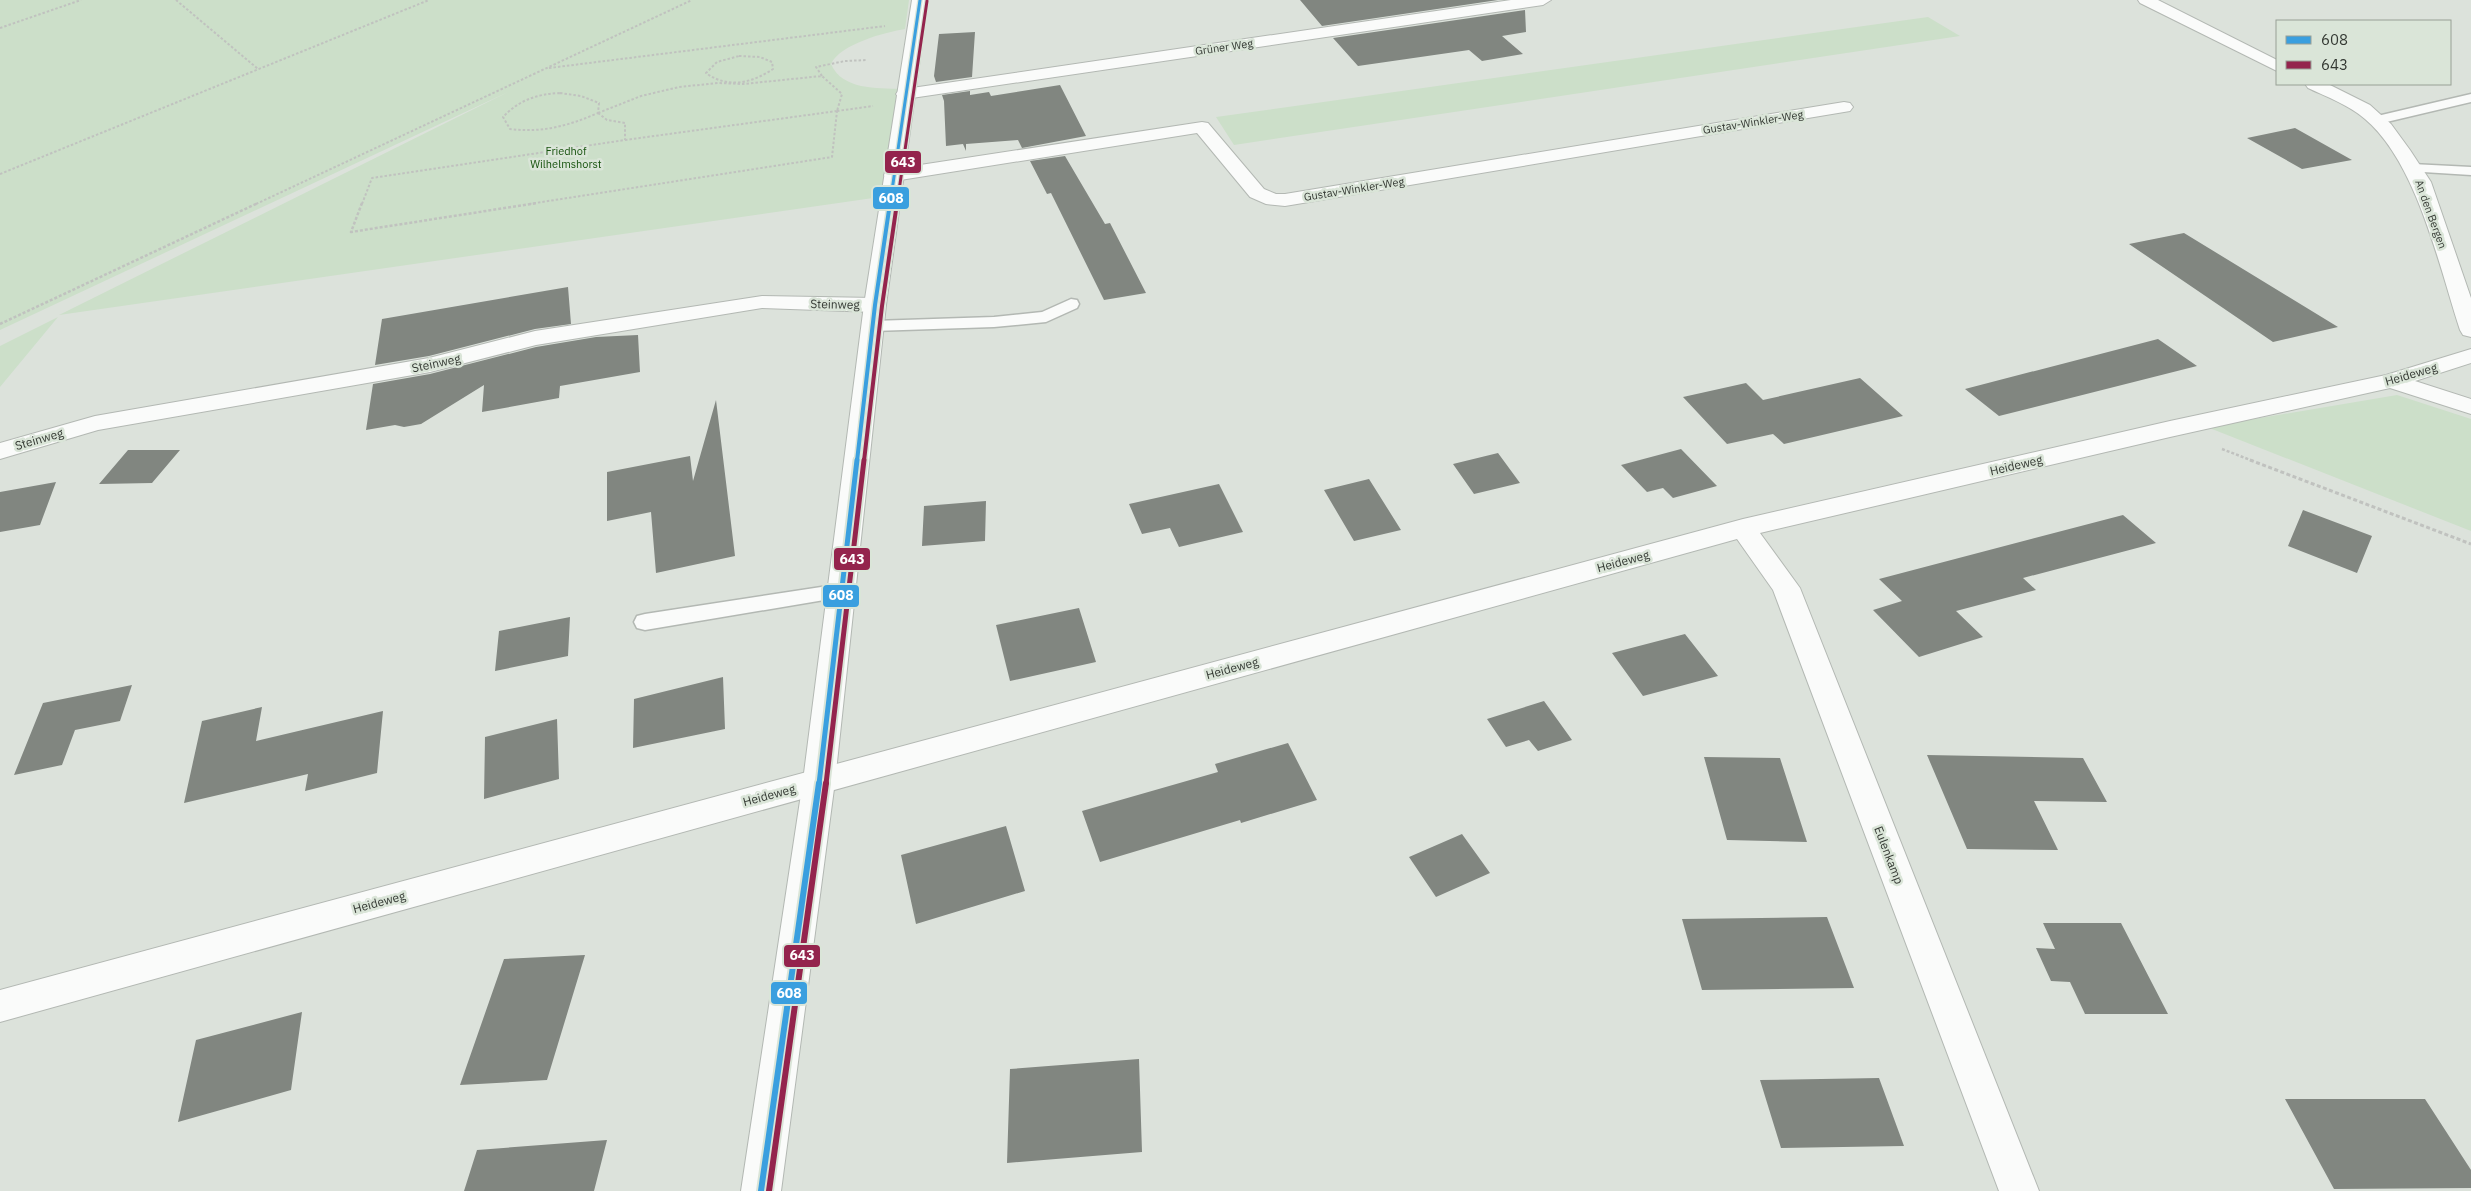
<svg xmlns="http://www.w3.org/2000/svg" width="2471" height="1191" viewBox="0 0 2471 1191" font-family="'IBM Plex Sans',sans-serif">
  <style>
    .green { fill: #ccdfc9 }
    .building { fill: #818680 }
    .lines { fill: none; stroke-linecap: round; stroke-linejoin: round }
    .lane-casing { stroke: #b3b8b3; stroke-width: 3 }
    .street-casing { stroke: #b3b8b3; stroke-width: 2 }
    .secondary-casing { stroke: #b3b8b3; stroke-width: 2 }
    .path-far2 { stroke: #c0c2bf; stroke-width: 2; stroke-dasharray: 2.5 2; stroke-linecap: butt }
    .path-far1 { stroke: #c0c2bf; stroke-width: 2.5; stroke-dasharray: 3 2; stroke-linecap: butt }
    .path { stroke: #c0c2bf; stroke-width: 3; stroke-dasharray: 4 2.5; stroke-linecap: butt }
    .lane { fill: #fafbfa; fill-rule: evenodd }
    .street { fill: #fafbfa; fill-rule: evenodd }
    .secondary { fill: #fafbfa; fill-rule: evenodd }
    .bus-1-far3-casing { stroke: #dae5d8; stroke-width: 5.5 }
    .bus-1-far2-casing { stroke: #dae5d8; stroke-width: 7 }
    .bus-1-far1-casing { stroke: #dae5d8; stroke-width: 9 }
    .bus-1-casing { stroke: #dae5d8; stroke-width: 10 }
    .bus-2-far3-casing { stroke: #dae5d8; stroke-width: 5.5 }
    .bus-2-far2-casing { stroke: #dae5d8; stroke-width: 7 }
    .bus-2-far1-casing { stroke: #dae5d8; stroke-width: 9 }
    .bus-2-casing { stroke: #dae5d8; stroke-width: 10 }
    .bus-1-far3 { stroke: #3a9fdf; stroke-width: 3 }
    .bus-1-far2 { stroke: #3a9fdf; stroke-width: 4 }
    .bus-1-far1 { stroke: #3a9fdf; stroke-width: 5 }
    .bus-1 { stroke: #3a9fdf; stroke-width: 6 }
    .bus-2-far3 { stroke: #94244d; stroke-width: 3 }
    .bus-2-far2 { stroke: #94244d; stroke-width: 4 }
    .bus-2-far1 { stroke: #94244d; stroke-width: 5 }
    .bus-2 { stroke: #94244d; stroke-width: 6 }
    .labels { text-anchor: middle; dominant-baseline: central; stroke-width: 5; stroke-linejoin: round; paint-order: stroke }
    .far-street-label { font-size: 11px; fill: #343933; stroke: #dae5d8 }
    .far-park-label { font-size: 11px; fill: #16520d; stroke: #dae5d8 }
    .street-label { font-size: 12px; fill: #343933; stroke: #dae5d8 }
    .line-badge { stroke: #dae5d8; stroke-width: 2 }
    .badge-label { font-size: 14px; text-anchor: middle; font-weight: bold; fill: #fff }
  </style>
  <rect width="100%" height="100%" fill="#dce2db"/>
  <path class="green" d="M0,0H909L905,29C886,32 840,44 831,64C842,90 877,88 901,89L880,197L59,315L508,92L0,330Z
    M1928,17L1960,36L1234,145L1216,117Z
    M58,317L0,387V346Z
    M2397,395L2471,419V531L2207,427Z"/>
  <path class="building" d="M1300,0H1498L1322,26Z
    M1525,10L1526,32L1502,36L1523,54L1482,61L1469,50L1358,66L1333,38Z
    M975,32L972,77L936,82L934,76L939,34Z
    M1060,85L1086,136L1022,148L1018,140L966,144V151L963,144L946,146L944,101L942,95L970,91V95L989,92L991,96Z
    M2295,128L2352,160L2302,169L2247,138Z
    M1065,156L1105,224L1110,223L1146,293L1104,300L1051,193L1047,194L1030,161Z
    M2184,233L2338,327L2273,342L2129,244Z
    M568,287L571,324L535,329L429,356L375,365L382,319Z
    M638,335L640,372L560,386L559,398L482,412L484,385L421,424L404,427L395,425L366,430L373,384L430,374L536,347L596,337Z
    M2158,339L2197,366L1999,416L1965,389Z
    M1860,378L1903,416L1784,444L1773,434L1727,444L1683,397L1746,383L1763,400Z
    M716,400L735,556L656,573L651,512L607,521V472L690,456L693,481Z
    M1681,449L1717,486L1673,498L1663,488L1647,492L1621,465Z
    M128,450H180L152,483L99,484Z
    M1498,453L1520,483L1474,494L1453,464Z
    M1369,479L1401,530L1354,541L1324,490Z
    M56,482L40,525L0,532V492Z
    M1219,484L1243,532L1179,547L1170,528L1142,534L1129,504Z
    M986,501L985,541L922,546L924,506Z
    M2303,510L2372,536L2357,573L2288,546Z
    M2123,515L2156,543L2023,578L2036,590L1956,611L1983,637L1919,657L1873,610L1902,601L1879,579Z
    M1079,608L1096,662L1010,681L996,625Z
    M570,617L568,656L495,671L499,631Z
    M1685,634L1718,676L1643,696L1612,653Z
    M723,677L725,729L633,748L634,699Z
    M132,685L120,721L75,730L62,765L14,775L43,703Z
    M1544,701L1572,740L1538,751L1529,740L1506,747L1487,719Z
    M262,707L256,741L383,711L377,773L305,791L308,774L184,803L202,721Z
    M557,719L559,779L484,799L485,737Z
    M1288,743L1317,800L1241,823L1240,820L1100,862L1082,811L1218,772L1215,764Z
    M1927,755L2083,758L2107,802L2034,801L2058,850L1967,849Z
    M1704,757L1780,758L1807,842L1727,840Z
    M1006,826L1025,891L916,924L901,855Z
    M1462,834L1490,873L1436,897L1409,857Z
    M1827,917L1854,988L1702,990L1682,919Z
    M2043,923H2121L2168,1014H2085L2070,982L2051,981L2036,948L2055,949Z
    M585,955L547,1080L460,1085L504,959Z
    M302,1012L291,1090L178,1122L196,1040Z
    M1139,1059L1142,1152L1007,1163L1010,1069Z
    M1879,1078L1904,1146L1781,1148L1760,1080Z
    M2285,1099H2425L2471,1170V1188L2334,1189Z
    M607,1140L594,1191H464L477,1150Z"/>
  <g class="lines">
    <g class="lane-casing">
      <path id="lane" d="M2471,94V102L2378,124L2371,120L2373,117Z
        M2412,164L2471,167V175L2407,171L2405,168L2407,165Z
        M1071,299L1077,300L1079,304L1077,308L1046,322L994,327L873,331L867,330L864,326L867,322L873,321L994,317L1042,312Z
        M841,584L848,586L852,591L848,596L645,630L637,628L634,622L637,616L645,614Z"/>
    </g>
    <g class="street-casing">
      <path id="street" d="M1511,0H1551L1543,5L905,99L899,98L896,94L899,90L905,89Z
        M2138,0H2158L2277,60V71L2140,3Z
        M2305,84H2328L2370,105L2391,124L2410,150L2431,182L2471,298V337L2463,335L2460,330C2439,266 2417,163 2365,119C2349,105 2327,97 2308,88Z
        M1844,102L1850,103L1853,107L1850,111L1285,206L1266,204L1250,197L1197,133L894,181L887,179L884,175L887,171L894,169L1202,122L1208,123L1264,189L1276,194H1285Z
        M762,296L875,298L883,300L886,305L883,310L875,312L762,308L536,345L430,372L98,430L0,459V443L95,416L429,358L535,331Z
        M2471,349V363L2415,381L2471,399V414L2390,388L2170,437L1760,533L1800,588L2039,1191H1999L1773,590L1737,539L0,1022V990L1743,519L2170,421L2386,375Z"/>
    </g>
    <g class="secondary-casing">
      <path id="secondary" d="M912,0H928L886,305L835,781L781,1191H741L803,781L864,305Z"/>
    </g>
    <path class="path-far2" d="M176,0L258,69
      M0,28L81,0
      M739,56L760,57L772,62L773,69C752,83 728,89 706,73L717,62Z
      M549,68L885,26
      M822,76L816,67L845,61L867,60
      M560,93L581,96L599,103L598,113C568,126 542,133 510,129L503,117C519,100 537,94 560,93Z
      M837,111L873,106
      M598,113L607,120L625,123V140
      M598,113L641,96L679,87L718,83L743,84L822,76L842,94L837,111
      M625,140L837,111
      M0,174L429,0
      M256,204L692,0
      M362,204L372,178L625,140
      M529,204L832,157L837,111"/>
    <path class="path-far1" d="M362,203L351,232L537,203
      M0,324L258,203
      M2222,449L2253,461"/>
    <path class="path" d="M2250,460L2471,544"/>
    <use href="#lane" class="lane"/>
    <use href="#street" class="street"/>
    <use href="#secondary" class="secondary"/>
    <g class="bus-1-far3-casing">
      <path id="bus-1-far3" d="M890,204L920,0"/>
    </g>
    <g class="bus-1-far2-casing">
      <path id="bus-1-far2" d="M857,461L875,305L890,203"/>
    </g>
    <g class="bus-1-far1-casing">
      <path id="bus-1-far1" d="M819,784L857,460"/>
    </g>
    <g class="bus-1-casing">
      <path id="bus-1" d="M761,1191L819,783"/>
    </g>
    <g class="bus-2-far3-casing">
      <path id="bus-2-far3" d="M897,204L927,1"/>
    </g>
    <g class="bus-2-far2-casing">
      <path id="bus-2-far2" d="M864,461L882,306L897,203"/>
    </g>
    <g class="bus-2-far1-casing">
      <path id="bus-2-far1" d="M826,784L864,460"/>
    </g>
    <g class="bus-2-casing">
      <path id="bus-2" d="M769,1191L826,783"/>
    </g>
    <use href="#bus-1-far3" class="bus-1-far3"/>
    <use href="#bus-1-far2" class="bus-1-far2"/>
    <use href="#bus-1-far1" class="bus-1-far1"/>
    <use href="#bus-1" class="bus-1"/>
    <use href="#bus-2-far3" class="bus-2-far3"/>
    <use href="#bus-2-far2" class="bus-2-far2"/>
    <use href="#bus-2-far1" class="bus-2-far1"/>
    <use href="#bus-2" class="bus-2"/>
  </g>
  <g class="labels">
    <g class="far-street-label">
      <text transform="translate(1224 47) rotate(-8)">Grüner Weg</text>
      <text transform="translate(1753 122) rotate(-9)">Gustav-Winkler-Weg</text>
      <text transform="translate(1354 189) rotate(-9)">Gustav-Winkler-Weg</text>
      <text transform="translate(2431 214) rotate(70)">An den Bergen</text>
    </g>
    <g class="far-park-label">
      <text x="566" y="151">Friedhof<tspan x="566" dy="13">Wilhelmshorst</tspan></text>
    </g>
    <g class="street-label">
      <text transform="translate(835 304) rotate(1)">Steinweg</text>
      <text transform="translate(436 363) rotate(-12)">Steinweg</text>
      <text transform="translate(2411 374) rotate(-16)">Heideweg</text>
      <text transform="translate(39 439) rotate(-16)">Steinweg</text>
      <text transform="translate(2016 465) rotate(-13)">Heideweg</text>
      <text transform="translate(1623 561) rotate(-15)">Heideweg</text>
      <text transform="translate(1232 668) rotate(-15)">Heideweg</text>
      <text transform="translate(769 795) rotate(-15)">Heideweg</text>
      <text transform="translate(1889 855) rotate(69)">Eulenkamp</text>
      <text transform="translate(379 902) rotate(-15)">Heideweg</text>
    </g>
  </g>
  <g class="line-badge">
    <rect x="884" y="150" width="38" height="24" rx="5" fill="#94244d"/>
    <rect x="872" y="186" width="38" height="24" rx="5" fill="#3a9fdf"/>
    <rect x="833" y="547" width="38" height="24" rx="5" fill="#94244d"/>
    <rect x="822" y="584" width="38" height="24" rx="5" fill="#3a9fdf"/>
    <rect x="783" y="944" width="38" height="24" rx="5" fill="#94244d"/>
    <rect x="770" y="981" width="38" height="24" rx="5" fill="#3a9fdf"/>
  </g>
  <g class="badge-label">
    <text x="903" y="167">643</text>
    <text x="891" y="203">608</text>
    <text x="852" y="564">643</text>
    <text x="841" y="600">608</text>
    <text x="802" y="960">643</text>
    <text x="789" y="998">608</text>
  </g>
  <rect x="2276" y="20" width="175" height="65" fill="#dae5d8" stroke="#98a096"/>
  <rect x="2286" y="36" width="25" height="8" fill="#3a9fdf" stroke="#98a096"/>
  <text x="2321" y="45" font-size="15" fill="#343933">608</text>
  <rect x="2286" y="61" width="25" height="8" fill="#94244d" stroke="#98a096"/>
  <text x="2321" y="70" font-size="15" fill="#343933">643</text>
</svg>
